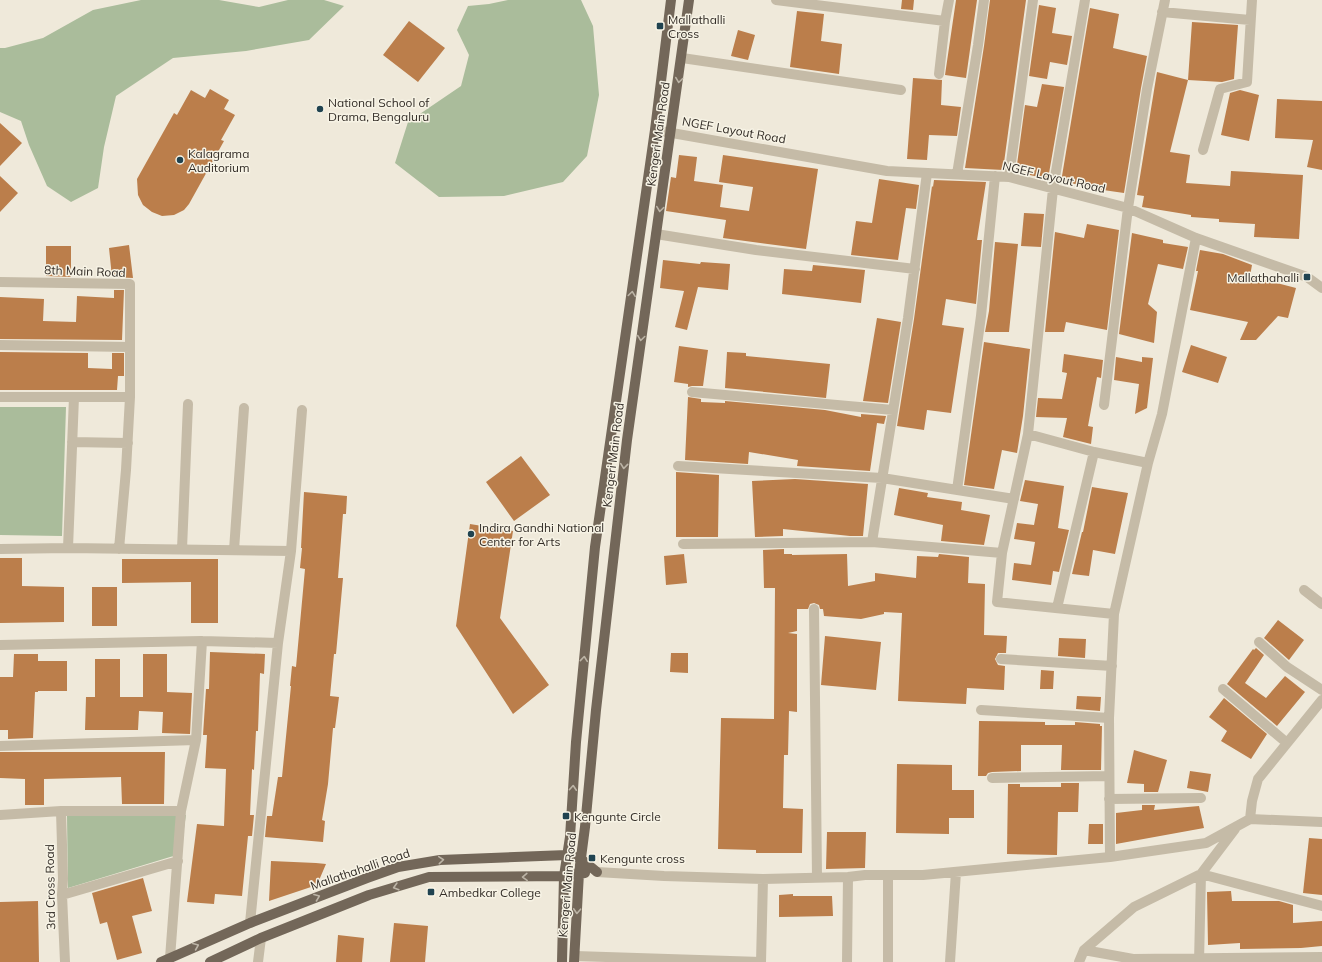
<svg xmlns="http://www.w3.org/2000/svg" width="1322" height="962" viewBox="0 0 1322 962" font-family="Mulish,sans-serif">
  <style>
    .green { fill: #aabc9b }
    .building { fill: #bb7e4b }
    .lines { fill: none; stroke-linecap: round; stroke-linejoin: round }
    .minor { stroke: #c5bba7; stroke-width: 10 }
    .major { stroke: #736759; stroke-width: 10 }
    .oneway { stroke: #bcb4a6 }
    .poi-dot { fill: #204350; stroke: #f7f3e5; stroke-width: 1.5 }
    .labels { text-anchor: middle; dominant-baseline: central; stroke-width: 3; stroke-linejoin: round; paint-order: stroke }
    .poi-label { font-size: 12px; fill: #332d27; stroke: #f7f3e5; text-anchor: start }
    .street-label { font-size: 12px; fill: #332d27; stroke: #f7f3e5 }
  </style>
  <rect width="100%" height="100%" fill="#efe9da"/>
  <path class="green" d="M141,0H219L259,7L288,0H324L344,6L309,40L246,51L173,58L116,96L104,147L98,188L71,202L47,186L29,145L21,121L0,112V48H5L43,38L93,10Z
    M508,0H581L593,26L599,95L587,156L563,182L504,196L439,197L395,163L408,122L461,86L469,55L457,30L468,6L489,4Z
    M0,407H66L62,536L0,535Z
    M186,815L180,854L68,888L67,816Z"/>
  <path class="building" d="M902,0H914L913,10L901,9Z
    M956,0H977L966,78L945,75Z
    M990,0H1026L1003,170L965,168L984,46Z
    M1039,5L1056,8L1052,33L1072,36L1067,65L1050,62L1047,79L1029,76Z
    M1090,8L1119,14L1113,48L1147,56L1141,88L1124,193L1096,189V187L1061,182Z
    M797,11L824,14L821,41L842,44L839,74L790,67Z
    M409,21L445,48L418,82L383,55Z
    M1192,22L1238,25L1234,79L1222,82L1188,80Z
    M738,30L755,35L748,60L731,56Z
    M1157,72L1188,80L1170,152L1190,155L1186,183L1230,186L1231,171L1303,175L1299,239L1254,237L1255,224L1219,222V219L1191,217V215L1142,207L1144,196L1137,195Z
    M913,78L942,80L941,105L961,107L957,136L929,135L927,160L907,159Z
    M1042,84L1064,87L1048,179L1016,172L1025,105L1037,107Z
    M210,89L229,100L224,109L235,115L221,140L224,141L189,204L184,210L174,215L162,216L152,212L143,205L138,195L137,179L174,113L177,115L191,90L205,98Z
    M1240,90L1259,95L1249,141L1221,135L1230,93Z
    M1277,99L1322,101V170L1307,167L1313,140L1275,138Z
    M0,123L22,143L0,166Z
    M679,155L697,157L694,181L723,185L720,207L749,211L753,187L719,182L723,155L818,169L806,249L723,238L726,220L666,211L671,177L676,178Z
    M0,176L18,193L0,212Z
    M879,179L919,185L916,209L906,208L898,260L851,255L856,221L872,223Z
    M934,180L986,182L977,240H982L976,304L946,299L942,325L964,328L951,413L927,410L924,430L897,426L914,319L932,186L933,187Z
    M1024,213L1044,214L1041,247L1021,246Z
    M1087,224L1119,230L1107,330L1066,322L1064,332H1045L1055,232L1084,238Z
    M1132,233L1163,240V243L1188,247L1183,269L1158,264L1148,304L1157,312L1154,343L1119,334Z
    M995,242L1018,244L1009,332H985L989,311Z
    M129,245L133,278L112,277L109,248Z
    M46,246H71V277L46,276Z
    M1200,250L1223,254L1252,265L1250,276L1296,288L1288,318L1278,316L1256,340H1240L1248,322L1190,310L1198,271H1196Z
    M663,260L700,264L701,262L730,264L728,290L698,287L687,330L675,327L684,291L660,288Z
    M813,265L865,270L861,303L782,294L784,269L812,271Z
    M114,290H124L122,340L0,339V297L44,299L43,321L76,322L77,296L114,298Z
    M877,318L901,322L888,403L863,401Z
    M984,342L1030,349L1023,416L1017,453L1002,450L994,489L964,485Z
    M1191,345L1227,357L1218,383L1182,372Z
    M679,346L708,350L703,386H692L688,387V384L674,382Z
    M0,352L88,353V368L112,369V353H124V376H118L117,390H0Z
    M727,352L746,353V356L830,364L826,398L725,388Z
    M1064,354L1103,360L1101,378L1097,377L1088,426L1093,427L1091,444L1063,437L1067,418L1036,417L1038,398L1062,399L1067,373L1062,372Z
    M1116,357L1142,362V357L1153,358L1147,408L1135,414L1139,384L1114,380Z
    M688,397L701,399V402L725,403V401L825,410L861,417V414L886,416L884,424L877,423L870,471L797,466L798,460L749,452L748,464L685,460Z
    M521,456L550,495L514,521L486,482Z
    M676,472L719,475L718,537H676Z
    M795,479L868,484L863,536H850L783,529V536L755,537L752,481Z
    M1025,480L1064,486L1058,528L1069,530L1059,572L1053,571L1051,585L1012,580L1014,563L1031,565L1035,542L1014,539L1017,523L1034,525L1038,504L1020,501Z
    M1092,487L1128,493L1115,554L1093,550L1089,576L1072,574L1082,532H1083Z
    M899,488L928,493L927,497L962,502L961,510L990,515L984,545L941,541L943,525L894,515Z
    M304,492L347,496L346,514H343L338,578H343L336,654H334L330,696L339,697L335,728H333L328,784L322,820L325,821L323,842L265,837L267,816H272L278,777H282L291,686H290L292,666L296,667L305,569L300,568L302,548H301Z
    M470,524L513,531L500,618L549,685L513,714L456,626Z
    M784,549V554H792V555L847,554L848,586L875,581V573L916,578L917,556L938,557L939,554L969,557L968,583L985,584L984,635L1007,636L1006,653H998L995,659L998,665L1005,666L1004,690L967,688L966,704L898,701L902,613L884,612V614L861,619L824,616L823,609H820L819,605L814,603L810,604L808,609H797V631L788,633L797,634V712L789,711L788,755H784L783,808L803,809L802,853H756V850L718,849L721,718L774,719L775,588H764L763,550Z
    M684,554L687,583L666,585L664,556Z
    M0,558H22V586L64,587V622L0,623Z
    M122,559H218V623H191V582L122,583Z
    M92,587H117V626H92Z
    M1278,620L1304,640L1289,660L1264,638Z
    M825,636L881,642L876,690L821,685Z
    M1059,638L1086,639L1085,658L1058,656Z
    M1256,648L1264,655L1245,683L1266,698L1285,676L1305,692L1277,726L1227,684L1253,649L1254,650Z
    M210,652L265,654L264,674L260,673L258,731H256L254,770L252,769L250,815H254L252,836H248L242,896L215,894L214,904L187,902L197,824L224,826L226,769L205,768L207,735H203L206,689H209Z
    M671,653H688V673L670,672Z
    M14,654H38V661H67V691H38V692H35L33,738L8,739V730H0V677H13Z
    M143,654H167V692L192,693L190,734L162,733L163,712L139,711L138,730H85L86,697H95V659H120V697H143Z
    M1041,670L1054,671L1053,689H1040Z
    M1077,696L1101,697L1100,711L1076,709Z
    M1224,698L1267,734L1251,759L1221,741L1227,731L1209,717Z
    M979,721L1045,722V725H1075V722L1100,724V726H1102L1101,770H1061L1062,745H1021V771L992,772L988,773L986,776H978Z
    M1134,750L1167,760L1158,792H1144V784L1127,783Z
    M0,752H165L164,804H122L121,777L44,779V805H25V779L0,778Z
    M897,764L952,765V790H974V818H949V834L896,833Z
    M1190,771L1211,774L1208,792L1187,788Z
    M1061,783H1079L1078,812H1058L1057,855L1007,854L1008,784H1020V787H1061Z
    M1142,805H1155L1154,810L1199,806L1204,828L1116,844V813L1142,810Z
    M1089,824H1103V844H1088Z
    M827,832H866L865,868L826,869Z
    M1309,838L1322,839V895L1303,893Z
    M271,861L316,863L326,864L317,885L269,901Z
    M143,878L152,911L132,916L142,953L117,960L107,922L100,924L92,893Z
    M1231,891L1232,901H1279L1293,905V923L1322,921V946L1301,948L1240,949V943L1208,945L1207,892Z
    M793,894V896H832L833,916L779,917V895Z
    M38,901L39,962H0V902Z
    M394,923L428,926L425,962H390Z
    M338,935L364,938L362,962H336Z"/>
  <g class="lines">
    <path class="minor" d="M776,0L945,21L949,0
      M1162,12L1250,20
      M682,58L901,90
      M939,74L945,21
      M655,130L887,171L1009,177L1128,208L1196,238L1307,277L1322,288
      M1203,150L1220,89L1247,82L1252,0
      M957,174L978,45L984,0
      M1009,177L1033,0
      M656,234L756,250L915,269
      M0,282L130,284V397H0
      M0,345L130,347
      M692,392L893,410
      M1104,405L1128,208L1147,89L1165,0
      M1028,434L1053,189L1085,0
      M72,442L128,443
      M678,466L882,478L1014,499
      M957,490L981,316L995,176
      M872,542L908,318L927,173
      M683,544L872,542L1002,553
      M68,548L74,397
      M0,549L68,548L291,551
      M119,549L126,470L130,397
      M182,549L188,404
      M234,550L244,408
      M1304,590L1322,604
      M1057,608L1094,452
      M814,609L817,877
      M1114,614L997,602L1002,553L1028,434L1094,452L1148,463
      M1259,642L1287,667L1322,690
      M0,645L202,641L278,643
      M1001,659L1112,666
      M1223,689L1287,743
      M981,710L1109,718
      M0,746L196,740
      M992,778L1109,776
      M1109,799L1201,798
      M61,811L63,879L62,895L65,962
      M0,815L61,811H181
      M1250,819L1252,801L1258,779L1322,700
      M1110,857L1109,718L1114,614L1148,463L1162,414L1196,238
      M597,872L664,876L763,879L848,877L865,875H923L1110,857L1206,843L1250,819L1322,822
      M888,875V962
      M62,895L178,861
      M250,923L278,643L291,551L302,410
      M1084,950L1133,959
      M575,956L761,962
      M170,958L181,811L196,740L202,641
      M258,962L261,938
      M761,962L763,879
      M847,962L848,877
      M950,962L956,872
      M1079,962L1084,950L1134,907L1201,874L1235,829
      M1132,962L1133,959L1322,957
      M1199,962L1201,874L1322,906"/>
    <path class="major" d="M161,962L250,923L367,878L398,867L440,860L567,855L580,858L597,872
      M210,962L261,938L369,895L429,877L564,876L585,873
      M562,962L564,876L570,837L576,742L595,547L655,130L671,0
      M574,962L579,873L585,827L596,710L627,440L689,0"/>
  </g>
  <defs><path id="oneway-chevron" d="M-2-3.5L2.5 0L-2 3.5" fill="none" stroke-width="1.6" stroke-linecap="round" stroke-linejoin="round"/></defs>
  <g class="oneway">
    <use href="#oneway-chevron" transform="translate(679 80) rotate(98)"/>
    <use href="#oneway-chevron" transform="translate(660 209) rotate(98)"/>
    <use href="#oneway-chevron" transform="translate(632 294) rotate(-82)"/>
    <use href="#oneway-chevron" transform="translate(641 338) rotate(98)"/>
    <use href="#oneway-chevron" transform="translate(624 466) rotate(96)"/>
    <use href="#oneway-chevron" transform="translate(584 659) rotate(-84)"/>
    <use href="#oneway-chevron" transform="translate(573 788) rotate(-86)"/>
    <use href="#oneway-chevron" transform="translate(441 860) rotate(-5)"/>
    <use href="#oneway-chevron" transform="translate(525 877) rotate(178)"/>
    <use href="#oneway-chevron" transform="translate(396 887) rotate(164)"/>
    <use href="#oneway-chevron" transform="translate(317 897) rotate(-21)"/>
    <use href="#oneway-chevron" transform="translate(577 911) rotate(93)"/>
    <use href="#oneway-chevron" transform="translate(196 946) rotate(-23)"/>
  </g>
  <g class="poi-dot">
    <rect x="656" y="22" width="8" height="8" rx="2"/>
    <circle cx="320" cy="109" r="4"/>
    <circle cx="180" cy="160" r="4"/>
    <rect x="1303" y="273" width="8" height="8" rx="2"/>
    <circle cx="471" cy="534" r="4"/>
    <rect x="562" y="812" width="8" height="8" rx="2"/>
    <rect x="588" y="854" width="8" height="8" rx="2"/>
    <rect x="427" y="888" width="8" height="8" rx="2"/>
  </g>
  <g class="labels">
    <g class="poi-label">
      <text x="668" y="19">Mallathalli<tspan x="668" dy="14">Cross</tspan></text>
      <text x="328" y="102">National School of<tspan x="328" dy="14">Drama, Bengaluru</tspan></text>
      <text x="188" y="153">Kalagrama<tspan x="188" dy="14">Auditorium</tspan></text>
      <text x="1299" y="277" text-anchor="end">Mallathahalli</text>
      <text x="479" y="527">Indira Gandhi National<tspan x="479" dy="14">Center for Arts</tspan></text>
      <text x="574" y="816">Kengunte Circle</text>
      <text x="600" y="858">Kengunte cross</text>
      <text x="439" y="892">Ambedkar College</text>
    </g>
    <g class="street-label">
      <text transform="translate(734 130) rotate(10)">NGEF Layout Road</text>
      <text transform="translate(658 134) rotate(-82)">Kengeri Main Road</text>
      <text transform="translate(1054 177) rotate(13)">NGEF Layout Road</text>
      <text transform="translate(85 271) rotate(2)">8th Main Road</text>
      <text transform="translate(613 455) rotate(-83)">Kengeri Main Road</text>
      <text transform="translate(360 869) rotate(-19)">Mallathahalli Road</text>
      <text transform="translate(567 885) rotate(-85)">Kengeri Main Road</text>
      <text transform="translate(50 887) rotate(-91)">3rd Cross Road</text>
    </g>
  </g>
</svg>
